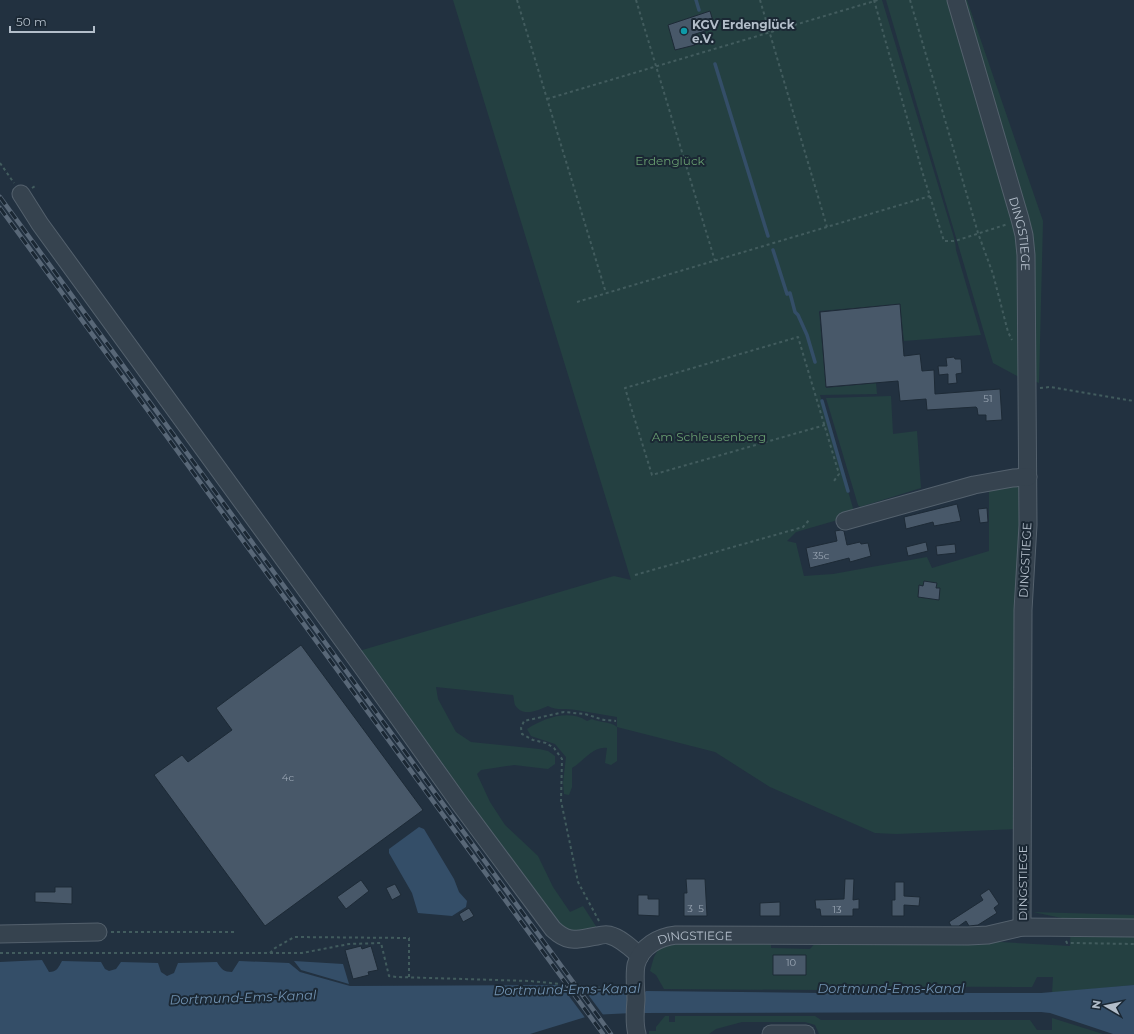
<svg xmlns="http://www.w3.org/2000/svg" width="1134" height="1034" viewBox="0 0 1134 1034" font-family="Montserrat,sans-serif">
  <style>
    .green { fill: #244041 }
    .water { fill: #344e68 }
    .pier { fill: #223140 }
    .lines { fill: none; stroke-linecap: round; stroke-linejoin: round }
    .stream { stroke: #344e68; stroke-width: 3.5 }
    .building { fill: #485869; stroke: #1d2a36 }
    .minor-casing { stroke: #54616d; stroke-width: 19 }
    .path { stroke: #425c5e; stroke-width: 2; stroke-dasharray: 3 3; stroke-linecap: butt }
    .minor { stroke: #36434f; stroke-width: 17 }
    .rail-casing { stroke: #586777; stroke-width: 4.5 }
    .rail { stroke: #1b2834; stroke-width: 3; stroke-dasharray: 9; stroke-linecap: butt }
    .culture-dot { fill: #0f9aa8; stroke: #1b2834; stroke-width: 1.5 }
    .labels { text-anchor: middle; dominant-baseline: central; stroke-width: 4; stroke-linejoin: round; paint-order: stroke }
    .number-label { font-size: 10px; fill: #98a4b2 }
    .poi-label { font-size: 12px; font-weight: bold; fill: #b3beca; stroke: #1b2834; text-anchor: start }
    .park-label { font-size: 12px; fill: #689d70; stroke: #1b2834 }
    .street-label { font-size: 12px; fill: #b3beca; stroke: #1b2834 }
    .water-label { font-size: 13px; font-style: italic; fill: #7091b0; stroke: #1b2834 }
  </style>
  <rect width="100%" height="100%" fill="#223140"/>
  <path class="green" d="M453,0H882L955,241L956,250L981,335L904,341L900,304L819,311L826,388L876,383L877,394L820,395L855,515L796,532L787,541L796,543L804,576L833,574L927,557L932,568L989,551V487L1023,477L1018,829L896,834L875,833L770,787L715,752L617,727V761L611,765L605,763L607,748C593,746 584,761 572,768V787L569,795L564,794L563,783L566,757L555,744L531,736L527,729C544,718 569,709 587,721L592,719C600,723 610,721 617,727V717C603,715 590,712 576,710C566,708 557,711 548,706C538,710 523,718 515,705C514,702 514,697 513,695L436,687L438,699L456,732L471,742L539,749L548,751L555,756V764L548,769L514,765L481,770L477,774L490,802L505,825L538,856L553,887L570,912L583,906L599,931L570,935L558,928L359,651L614,576L631,580Z
    M886,0H949L1018,223L1021,378L993,363Z
    M960,0H967L1043,221L1039,383L1032,380L1028,219Z
    M891,396L893,434L917,431L921,488L860,507L858,505L826,398Z
    M1033,912L1134,915V985L1052,993L1053,977H1037L1032,987L823,986L822,990L664,989L656,975L650,971L654,957L660,946L671,943L771,944V948L810,949L817,941H983L1070,946L1071,920Z
    M665,1016H669V1022H675V1016H815L821,1020H1030L1037,1030H1052V1018L1103,1034H819L815,1025L805,1022H742L716,1029L709,1034H649V1031H656V1027Z"/>
  <path class="water" d="M419,827L424,829L454,879L459,892L467,901L466,907L452,916L418,913L412,893L389,853V849Z
    M42,960L49,972C57,972 58,968 62,961L101,962L105,969L109,971L116,969L121,962L158,963L161,972L167,976L174,973L178,963L217,962C221,969 224,972 232,972L239,961L289,963L300,972L350,986L556,985L645,992L646,991L821,993H1041L1134,985V1034H1113L1050,1013L1041,1012L632,1013L592,1015L530,1034H0V962Z
    M294,961L343,964L349,984L301,970Z"/>
  <path class="pier" d="M560,984L581,985L604,1016L592,1017L586,1019Z"/>
  <g class="lines">
    <path class="stream" d="M696,0L699,10
      M715,64L768,236
      M773,250L787,294L790,293L795,312L798,315L807,335L815,362
      M822,401L848,491"/>
  </g>
  <path class="building" d="M710,11L715,28L692,35L695,45L675,50L668,25Z
    M900,304L904,356L920,354L922,371L934,370L935,394L1000,389L1002,420L986,421V415H978L977,408L976,407L927,410L926,399L900,401L898,381L826,387L820,312Z
    M954,357L955,359H961L962,373L956,374L957,383L948,384V374L939,375L938,366H947L946,358Z
    M957,504L961,521L934,526L933,522L906,529L904,517Z
    M987,508L988,522L980,523L978,509Z
    M841,530L844,531L847,545L860,542L861,544L868,543L871,556L850,562L849,558L810,568L806,548L837,541L835,531Z
    M926,542L928,551L908,556L906,547Z
    M955,544L956,553L937,555L936,546Z
    M924,581L937,583L936,588H940L939,600L918,597L919,585L923,586Z
    M301,645L423,810L265,926L154,775L182,755L188,762L232,730L216,708Z
    M686,879H705L707,916H684V893H687Z
    M845,879H854L853,900L859,899V909H853V916H821L820,909H816L815,900L844,899Z
    M361,880L369,891L346,909L337,897Z
    M895,882H904V896L920,897L919,906L904,905V916H892V900H895Z
    M395,884L401,895L392,900L386,888Z
    M55,887H72V904L35,902V892H55Z
    M989,889L999,904L994,908L997,913L978,925L969,926L966,921L959,926H951L949,922L983,900L980,895Z
    M638,895H648V899H659V916L638,915Z
    M780,902V916H760V903Z
    M469,908L474,916L463,922L459,914Z
    M361,946L362,949L371,946L378,970L368,972L369,975L353,979L345,950Z
    M773,955H806V975H773Z"/>
  <g class="lines">
    <g class="minor-casing">
      <g id="minor">
        <path id="s1" d="M956,0L1020,219L1024,235L1026,255L1028,525L1023,610L1022,927"/>
        <path d="M21,194L40,224L363,668L460,804L553,929C569,944 577,939 597,936C601,935 605,934 609,935C621,938 631,948 640,956"/>
        <path d="M845,521L974,485L1013,478L1028,477"/>
        <path d="M0,934L98,932"/>
        <path id="s2" d="M637,1034C634,1024 635,1011 636,1000C636,989 634,976 636,965C641,946 659,937 676,935L968,936L988,935L1022,927L1134,928"/>
        <path d="M771,1034H806"/>
      </g>
    </g>
    <path class="path" d="M517,0L606,293
      M636,0L715,261
      M760,0L827,227
      M874,0L922,171L944,241H955L1008,224
      M910,0L978,233L993,274L1008,332L1012,340
      M547,99L878,0
      M0,163L14,183
      M32,188L37,185
      M577,302L930,196
      M1040,388L1050,387L1134,401
      M825,425L652,475L625,388L798,337L839,474L834,481
      M635,575L803,527L810,519
      M599,921L578,882L561,801L562,759L554,748L546,743L533,740L522,734L521,728L524,721L564,712L585,714L604,720L616,721
      M111,932H237
      M1066,941L1067,943H1075L1134,944
      M0,953H302L349,944L381,943L389,976L397,977L530,981L622,990
      M270,953L275,948L294,937L409,938V977"/>
    <use href="#minor" class="minor"/>
    <g class="rail-casing">
      <path id="rail" d="M0,197L611,1034
        M0,208L603,1034"/>
    </g>
    <use href="#rail" class="rail"/>
  </g>
  <circle class="culture-dot" cx="684" cy="31" r="4"/>
  <g class="labels">
    <g class="number-label">
      <text x="988" y="398">51</text>
      <text x="821" y="555">35c</text>
      <text x="288" y="777">4c</text>
      <text x="690" y="908">3</text>
      <text x="701" y="908">5</text>
      <text x="837" y="909">13</text>
      <text x="791" y="962">10</text>
    </g>
    <g class="poi-label">
      <text x="692" y="24">KGV Erdenglück<tspan x="692" dy="14">e.V.</tspan></text>
    </g>
    <g class="park-label">
      <text x="670" y="160">Erdenglück</text>
      <text x="709" y="436">Am Schleusenberg</text>
    </g>
    <g class="street-label">
      <text stroke="none"><textPath href="#s1" startOffset="243">DINGSTIEGE</textPath></text>
      <text transform="translate(1025 560) rotate(-87)">DINGSTIEGE</text>
      <text transform="translate(1022 883) rotate(-90)">DINGSTIEGE</text>
      <text stroke="none"><textPath href="#s2" startOffset="141">DINGSTIEGE</textPath></text>
    </g>
    <g class="water-label">
      <text x="891" y="988">Dortmund-Ems-Kanal</text>
      <text transform="translate(567 989) rotate(-1)">Dortmund-Ems-Kanal</text>
      <text transform="translate(243 997) rotate(-2)">Dortmund-Ems-Kanal</text>
    </g>
  </g>
  <g transform="translate(1106 1006) rotate(279)" stroke="#1b2834" stroke-width="3" paint-order="stroke">
  <path d="M0-3L7 15L0 10L-7 15Z" fill="#b3beca"/>
  <text y="-6" font-size="11" font-weight="bold" text-anchor="middle" fill="#b3beca">N</text>
  </g>
  <path d="M10 26v6h84v-6" fill="none" stroke="#b3beca" stroke-width="2"/>
  <text x="16" y="26" font-size="12" fill="#b3beca" stroke="#1b2834" stroke-width="3" paint-order="stroke">50 m</text>
</svg>
